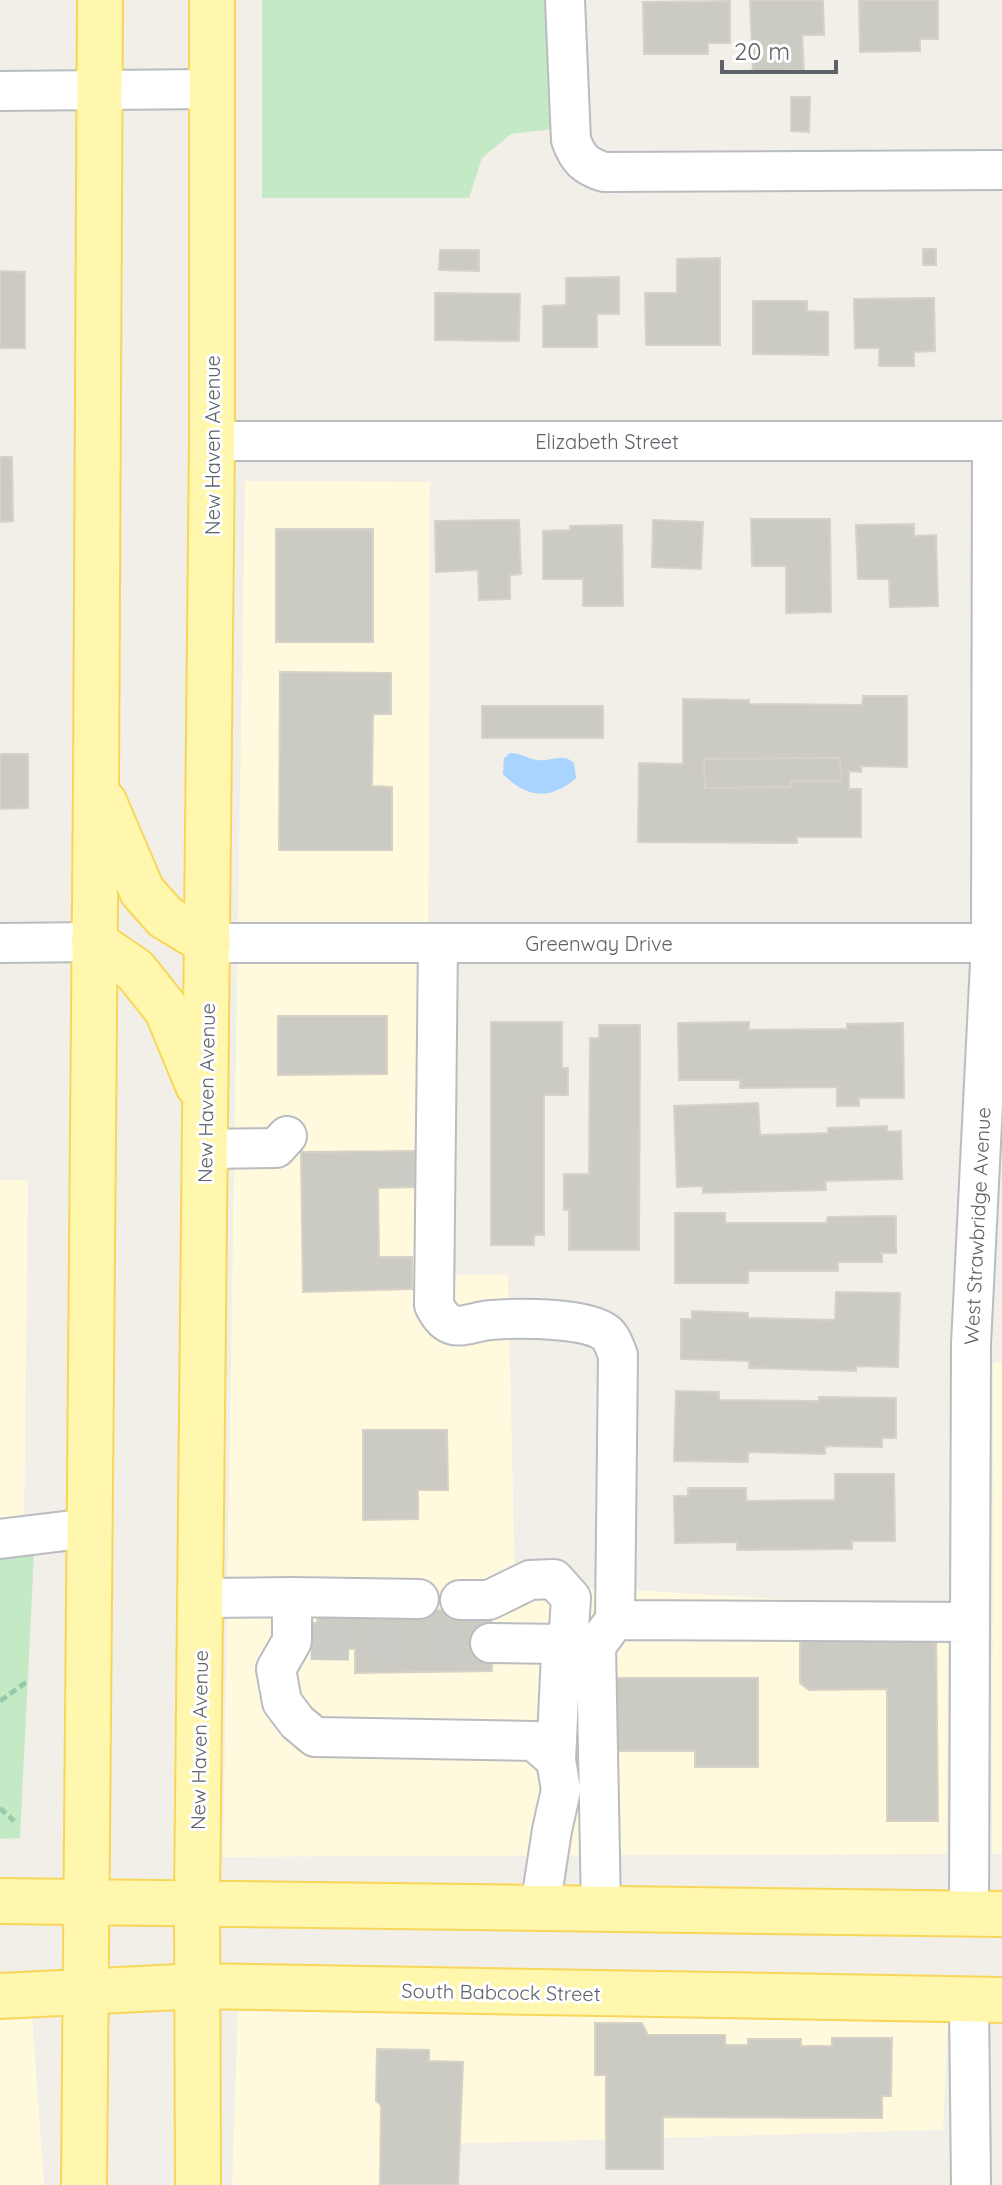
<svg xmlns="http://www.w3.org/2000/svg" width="1002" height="2185" viewBox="0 0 1002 2185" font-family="Quicksand,sans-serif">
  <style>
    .commercial { fill: #fff9de }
    .green { fill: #c3e9c5 }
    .water { fill: #a9d4ff }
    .building { fill: #cccbc3; stroke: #d6d2c5; stroke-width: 2; fill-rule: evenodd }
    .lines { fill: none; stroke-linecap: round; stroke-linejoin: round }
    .minor-tunnel { stroke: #ccccc7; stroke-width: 38; stroke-dasharray: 38 19; stroke-linecap: butt }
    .minor-casing { stroke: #b9bcc1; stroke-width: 42 }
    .major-casing { stroke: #f8d659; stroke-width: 48 }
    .path { stroke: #9ac8aa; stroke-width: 5; stroke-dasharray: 8 4; stroke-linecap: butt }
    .minor { stroke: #fff; stroke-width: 38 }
    .major { stroke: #fff7ae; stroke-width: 44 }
    .labels { text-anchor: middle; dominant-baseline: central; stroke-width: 6; stroke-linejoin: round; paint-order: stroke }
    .street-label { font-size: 20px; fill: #5e6268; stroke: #fff }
  </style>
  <rect width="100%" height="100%" fill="#f1efe7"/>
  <path class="commercial" d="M245,481L430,482L427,1275H508L515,1583L948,1609L947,1854L223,1857Z
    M0,1180H28L24,1536L0,1539Z
    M1002,1362V1854H992L993,1363Z
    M238,2006L948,2020L943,2130L441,2144L422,2185H232Z
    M0,2015H32L44,2185H0Z"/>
  <path class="green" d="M262,0H547L552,129L511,134L482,158L469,198H262Z
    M34,1552L20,1838L0,1839V1556Z"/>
  <path class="water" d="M510,753C520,753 527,758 536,760C551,762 562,752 574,763L576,778C550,801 526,798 503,774L504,758Z"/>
  <path class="building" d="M750,0H823L824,35H802L804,70L753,72Z
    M859,0H938V39H920V51L860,52Z
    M730,1V43H708V54H644L643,2Z
    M791,97H810L809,132L791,131Z
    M923,249H936V265H923Z
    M440,250H479V271L439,270Z
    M720,258V345H646L645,293H677V259Z
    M0,271L25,272V348H0Z
    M619,277V314H597V347H543V306L566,305V278Z
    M435,293L520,294L519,341L435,340Z
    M934,298L935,351L914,352V366H879V348H855L854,299Z
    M753,301H807V311L828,312V355L753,354Z
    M0,457H12L13,521L0,522Z
    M751,519H830L831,612L786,613V566H752Z
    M519,520L521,574L510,575V599L479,600L478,570L436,572L435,521Z
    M653,520L703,522L701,569L652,567Z
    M914,524V536L936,535L938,606L890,607L889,579H858L856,525Z
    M622,525L623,606H583V579H543V531L570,530V526Z
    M276,529H373V642H276Z
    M280,672L391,673V714H373L372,786L392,787V850H279Z
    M863,696H907V767L861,766V772L849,771V789H861V837H797V843L638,842L639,763L683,764V699L749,700V704L862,705ZM840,758L841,781H791V787L705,788L704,759Z
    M482,706H603V738H482Z
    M0,754H28V808L0,809Z
    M840,758L841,781H791V787L705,788L704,759Z
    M278,1016H387V1074L278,1075Z
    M491,1022H562V1068H568V1095H544V1235H534V1245H491Z
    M749,1022V1030L847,1029V1024L903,1023L904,1098H859V1106H837V1087L740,1088V1080H679L678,1023Z
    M599,1025H640L639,1250H569V1210H564V1174H589L590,1038H599Z
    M758,1103L760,1135L828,1133V1128L887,1126V1132L901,1131L902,1179L825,1181L826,1190L703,1193V1186L677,1187L674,1106Z
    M415,1151L416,1187L378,1188L379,1257H412V1289L303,1292L301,1152Z
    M675,1213H725V1223H826L828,1217L896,1216V1253H882V1262H838V1271H748V1283H675Z
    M836,1292L900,1293L898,1367L856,1366V1371L749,1368V1361L681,1359V1319H692V1311L748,1313V1318L835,1320Z
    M676,1391L719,1392V1400L819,1401V1397L896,1398V1438H882V1447L825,1446V1454L748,1452V1462L674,1461Z
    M363,1430H447L448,1490H418V1519L363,1520Z
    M835,1474H894L895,1541H852V1549L737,1550V1542L675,1543L674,1496H688V1488H746V1501L835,1500Z
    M491,1609L492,1671L355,1673V1649H318L317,1612Z
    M936,1627L938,1821H887V1689L809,1690L800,1683V1628Z
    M609,1678H758V1767H695V1751H609Z
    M595,2023H642L648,2035H725V2045H748V2039H801V2046H832V2038H892L891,2096H882V2118L663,2117V2169H606V2075H595Z
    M377,2049L429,2050V2061L463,2062L458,2185H380L381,2105L376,2101Z"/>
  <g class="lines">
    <path class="minor-tunnel" d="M311,1641L490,1643"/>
    <g class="minor-casing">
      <path id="minor" d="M565,0L571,140C578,159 585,166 604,172L1002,170
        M0,91L211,89
        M212,441H1002
        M0,943L94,942
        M208,943H991
        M438,943L434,1305C450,1338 466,1322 491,1320C518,1318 586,1317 606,1333C612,1338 615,1348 618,1355L615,1620L970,1622
        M205,1149L276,1148L287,1136
        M0,1539L89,1528
        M292,1597L419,1599
        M200,1598L292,1597V1641L276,1669L282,1702L297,1722L315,1737L534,1741L556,1760L561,1790L552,1830L540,1908
        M460,1600H489L530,1580L554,1579L571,1598L569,1629L561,1654L556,1760
        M490,1643L564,1644
        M601,1909L596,1646L615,1620
        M969,1915L971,1344L991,943L992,441
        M969,2001L971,2185"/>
    </g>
    <g class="major-casing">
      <path id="major" d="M104,802L142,891L165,917L208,943
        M94,942L135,970L167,1010L198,1085
        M0,1901L1002,1914
        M0,1996L198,1986L1002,2000
        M84,2185L96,785L100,0
        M198,2185L197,1902L212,441V0"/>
    </g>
    <path class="path" d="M0,1701L28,1681
      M0,1808L14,1821"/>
    <use href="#minor" class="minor"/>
    <use href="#major" class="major"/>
  </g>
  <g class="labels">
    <g class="street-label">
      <text x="607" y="441">Elizabeth Street</text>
      <text transform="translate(212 445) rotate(-90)">New Haven Avenue</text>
      <text x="599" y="943">Greenway Drive</text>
      <text transform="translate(206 1093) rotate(-89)">New Haven Avenue</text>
      <text transform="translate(977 1226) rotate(-87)">West Strawbridge Avenue</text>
      <text transform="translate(199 1740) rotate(-89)">New Haven Avenue</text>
      <text transform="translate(501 1992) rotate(1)">South Babcock Street</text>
    </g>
  </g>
  <path d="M722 60v12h114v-12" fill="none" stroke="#5e6268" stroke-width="4"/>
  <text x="734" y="60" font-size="24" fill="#5e6268" stroke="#ffffff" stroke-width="6" paint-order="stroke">20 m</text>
</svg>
